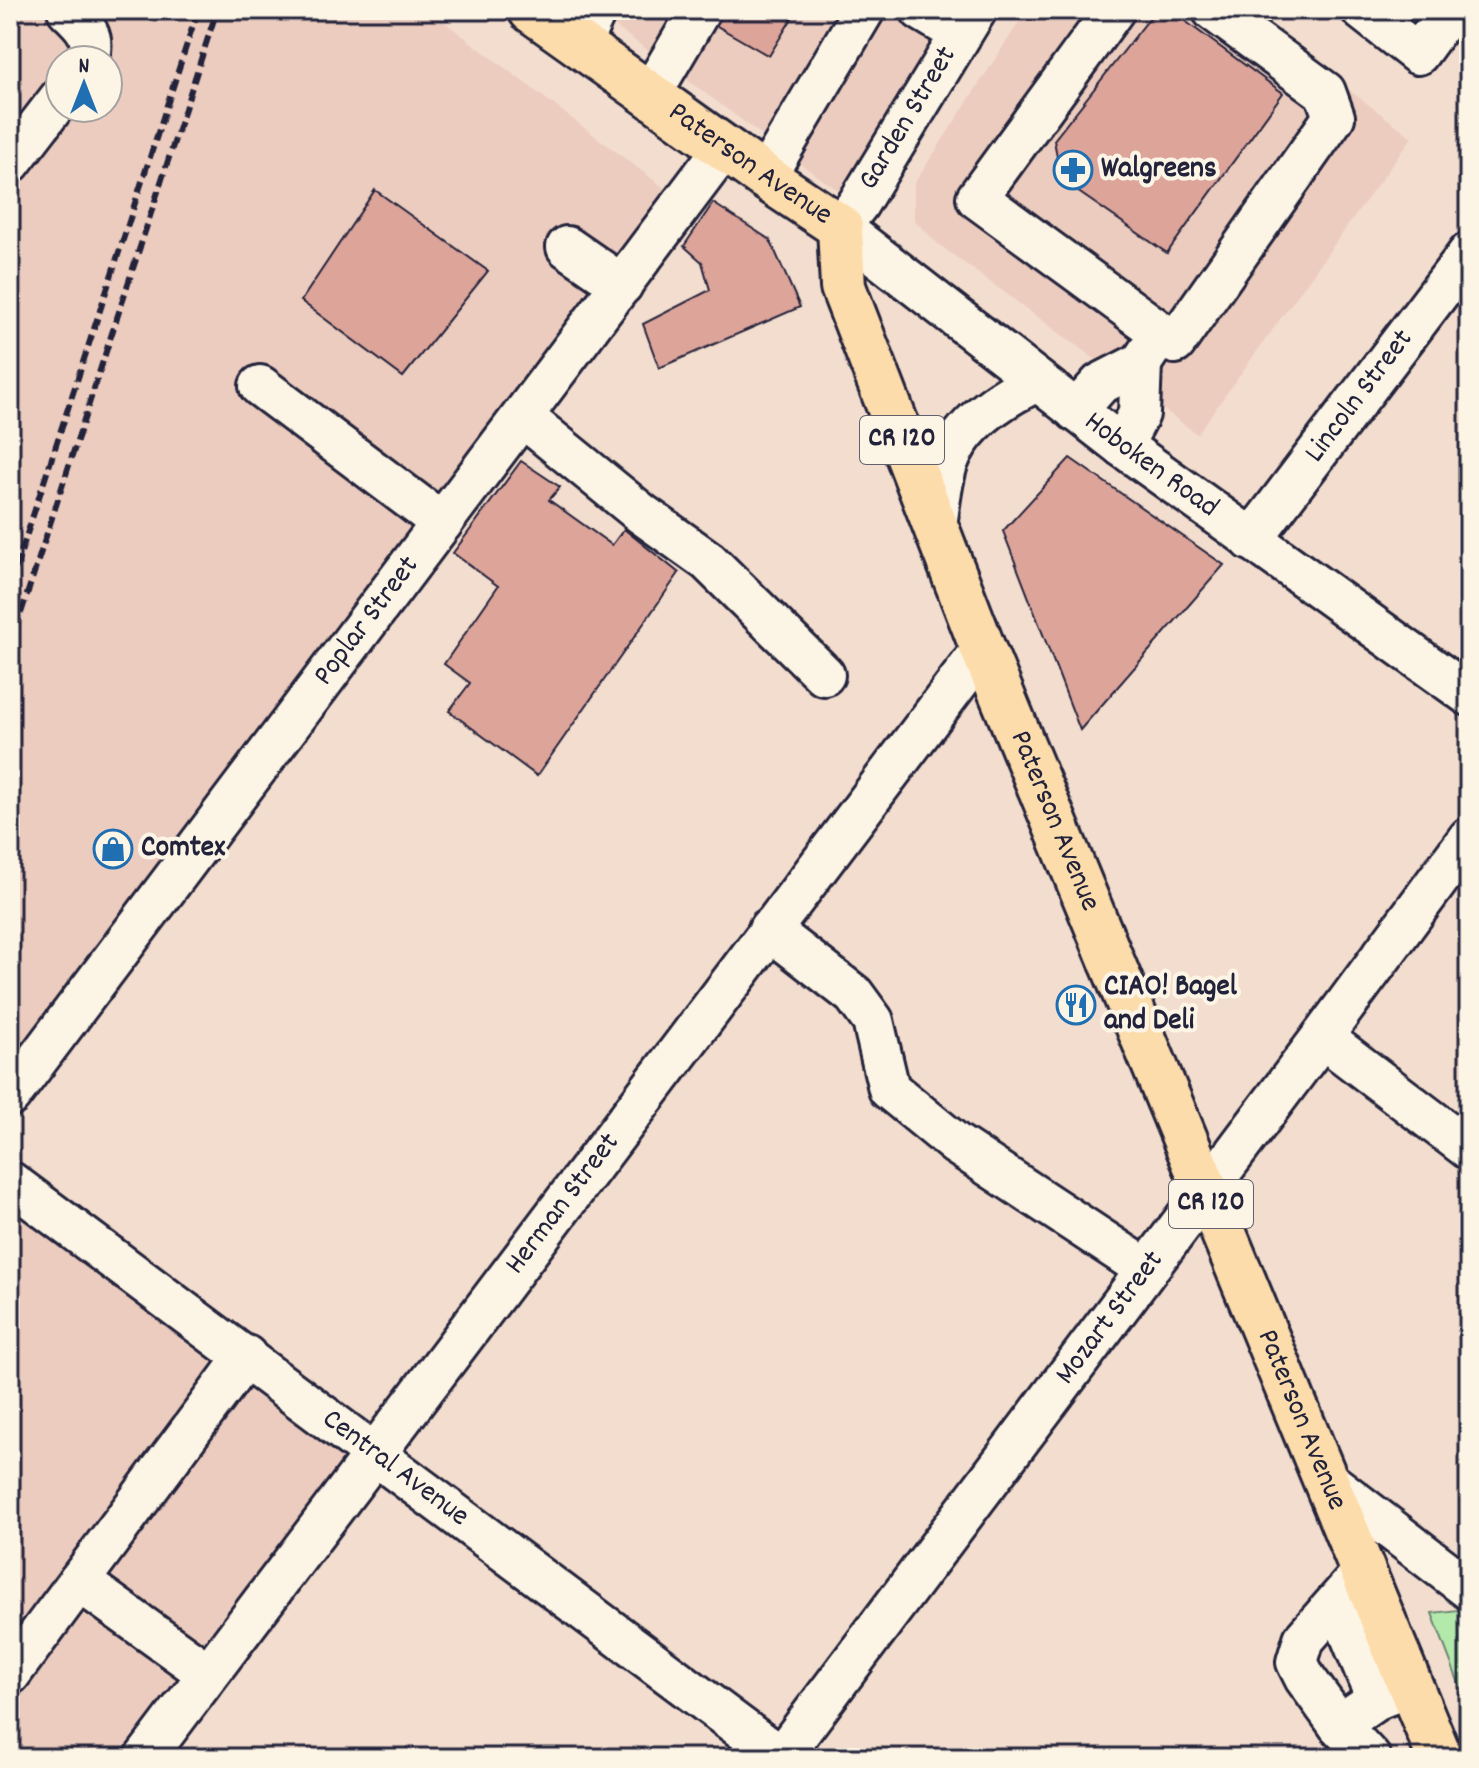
<svg xmlns="http://www.w3.org/2000/svg" width="1479" height="1768" viewBox="0 0 1479 1768" font-family="Dekko,sans-serif">
  <style>
    .built { fill: #ecccbe; fill-rule: evenodd }
    .green { fill: #b3e9ab; stroke: #6a8673; stroke-width: 2 }
    .building { fill: #dda49a; stroke: #22223b; stroke-width: 2 }
    .lines { fill: none; stroke-linecap: round; stroke-linejoin: round }
    .minor-casing { stroke: #22223b; stroke-width: 46 }
    .major-casing { stroke: #22223b; stroke-width: 50 }
    .minor { stroke: #fcf5e5; stroke-width: 40 }
    .major { stroke: #fddcac; stroke-width: 44 }
    .rail { stroke: #22223b; stroke-width: 6; stroke-dasharray: 12 6; stroke-linecap: butt }
    .labels { text-anchor: middle; dominant-baseline: central; stroke-width: 8; stroke-linejoin: round; paint-order: stroke }
    .shield { fill: #fcf5e5; stroke: #63616e; stroke-width: 2 }
    .shield-label { font-size: 28px; font-weight: bold; fill: #22223b }
    .street-label { font-size: 30px; fill: #22223b; stroke: #fcf5e5 }
    .poi-label { font-size: 30px; font-weight: bold; fill: #22223b; stroke: #fcf5e5; text-anchor: start }
  </style>
  <rect width="100%" height="100%" fill="#f3ddce"/>
  <filter id="ink" filterUnits="userSpaceOnUse"><feTurbulence type="fractalNoise" baseFrequency=".0125" numOctaves="2"/><feDisplacementMap in="SourceGraphic" scale="16" xChannelSelector="R" yChannelSelector="G"/><feConvolveMatrix kernelMatrix="1 2 1 2 8 2 1 2 1" color-interpolation-filters="sRGB"/></filter>
  <g filter="url(#ink)">
    <path class="built" d="M10,10H428L688,206L10,1124ZM60,60H108V108H60Z
      M593,10H976L858,204L809,170Z
      M1027,10H1241L1412,137L1197,434L937,243L914,220V184Z
      M10,1182L391,1451L153,1758H10Z"/>
    <path class="green" d="M1458,1610L1469,1618V1710L1432,1613Z"/>
    <path class="building" d="M709,10H797L769,56L705,19Z
      M1156,10H1170L1283,93L1167,253L1061,180L1054,140Z
      M375,190L488,271L403,377L301,301Z
      M713,203L770,240L800,307L659,368L643,324L710,290L702,262L684,246Z
      M1070,458L1224,565L1080,730L1003,531Z
      M521,461L560,487L549,500L612,545L624,529L679,573L537,776L449,711L470,683L444,664L498,586L453,553Z"/>
    <g class="lines">
      <g class="minor-casing">
        <g id="minor">
          <path d="M68,10C84,25 97,37 87,60"/>
          <path d="M921,10L961,34"/>
          <path id="s1" d="M976,10L858,204L840,227L1122,446L1469,695"/>
          <path d="M1114,10L977,198L1175,343L1334,117L1325,92L1213,10"/>
          <path d="M1362,10L1418,54L1450,10"/>
          <path d="M580,44L596,10"/>
          <path d="M650,95L700,10"/>
          <path d="M10,163L60,98"/>
          <path d="M765,177L864,10"/>
          <path d="M567,247L622,285"/>
          <path d="M260,386L442,523"/>
          <path d="M1076,411L1100,384L1141,363L1161,333"/>
          <path d="M523,417L642,514L708,561L824,675"/>
          <path d="M1122,446L1139,414L1141,363"/>
          <path d="M936,526C939,506 941,483 947,464C961,424 1001,398 1037,381"/>
          <path id="s2" d="M1251,540L1469,253"/>
          <path d="M769,929L854,995L873,1021L889,1089L956,1144L1146,1269"/>
          <path d="M1322,1037L1469,1149"/>
          <path id="s3" d="M10,1096L724,148"/>
          <path id="s4" d="M10,1182C268,1372 523,1566 780,1757"/>
          <path d="M1324,1478L1469,1589"/>
          <path d="M1363,1572L1304,1639L1297,1662L1305,1678L1339,1725L1377,1699L1410,1686"/>
          <path d="M79,1581L207,1673"/>
          <path d="M1337,1602L1377,1699"/>
          <path d="M10,1674L246,1356"/>
          <path d="M1339,1725L1370,1758"/>
          <path id="s5" d="M145,1758L983,649"/>
          <path id="s6" d="M780,1758L1322,1037L1469,838"/>
        </g>
      </g>
      <g class="major-casing">
        <g id="major">
          <path id="s7" d="M531,10L765,177L840,227L843,287L983,649L1440,1758"/>
        </g>
      </g>
      <use href="#minor" class="minor"/>
      <use href="#major" class="major"/>
      <path class="rail" d="M10,586L198,10
        M10,647L217,10"/>
    </g>
  </g>
  <defs>
    <g id="pharmacy-ring" transform="scale(2)"><circle r="9.5" fill="#fcf5e5" stroke="#1f6fb2" stroke-width="1.5"/><path d="M-2-6h4v4h4v4h-4v4h-4v-4h-4v-4h4Z" fill="#1f6fb2"/></g>
    <g id="shop-ring" transform="scale(2)"><circle r="9.5" fill="#fcf5e5" stroke="#1f6fb2" stroke-width="1.5"/><path d="M-5-2.5h2.3a2.7 3.5 0 0 1 5.4 0H5L5.5 6h-11ZM-1.5-2.5h3a1.5 2.3 0 0 0-3 0Z" fill="#1f6fb2"/></g>
    <g id="restaurant-ring" transform="scale(2)"><circle r="9.5" fill="#fcf5e5" stroke="#1f6fb2" stroke-width="1.5"/><path d="M-5-6h1v4h1v-4h1v4h1v-4h1v5L-1.5 .5V6h-2V.5L-5-1ZM5-6V6H3V1.5H1.5Q1.5-4 5-6Z" fill="#1f6fb2"/></g>
  </defs>
  <g fill-rule="evenodd">
    <use href="#pharmacy-ring" x="1073" y="170"/>
    <use href="#shop-ring" x="113" y="849"/>
    <use href="#restaurant-ring" x="1076" y="1005"/>
  </g>
  <g class="labels">
    <g class="shield">
      <rect x="860" y="416" width="84" height="48" rx="6"/>
      <rect x="1169" y="1180" width="84" height="48" rx="6"/>
    </g>
    <g class="shield-label">
      <text x="902" y="440">CR 120</text>
      <text x="1211" y="1204">CR 120</text>
    </g>
    <g class="street-label">
      <text transform="translate(909 119) rotate(-59)">Garden Street</text>
      <text stroke="none"><textPath href="#s7" startOffset="268">Paterson Avenue</textPath></text>
      <text stroke="none"><textPath href="#s2" startOffset="180">Lincoln Street</textPath></text>
      <text stroke="none"><textPath href="#s1" startOffset="648">Hoboken Road</textPath></text>
      <text stroke="none"><textPath href="#s3" startOffset="594">Poplar Street</textPath></text>
      <text stroke="none"><textPath href="#s7" startOffset="1012">Paterson Avenue</textPath></text>
      <text stroke="none"><textPath href="#s5" startOffset="694">Herman Street</textPath></text>
      <text stroke="none"><textPath href="#s6" startOffset="550">Mozart Street</textPath></text>
      <text stroke="none"><textPath href="#s7" startOffset="1660">Paterson Avenue</textPath></text>
      <text stroke="none"><textPath href="#s4" startOffset="480">Central Avenue</textPath></text>
    </g>
    <g class="poi-label">
      <text x="1101" y="170">Walgreens</text>
      <text x="141" y="849">Comtex</text>
      <text x="1104" y="988">CIAO! Bagel<tspan x="1104" dy="34">and Deli</tspan></text>
    </g>
  </g>
  <rect width="1479" height="1768" fill="none" stroke="#fcf5e5" stroke-width="40"/>
  <rect x="20" y="20" width="1439" height="1728" fill="none" stroke="#22223b" stroke-width="3" filter="url(#ink)"/>
  <g transform="translate(84 84)"><circle r="38" fill="#fcf5e5" stroke="#a5a1a1" stroke-width="2"/>
  <path d="M0-6L14 30L0 20L-14 30Z" fill="#1f6fb2"/>
  <text y="-12" font-size="22" font-weight="bold" text-anchor="middle" fill="#22223b">N</text>
  </g>
</svg>
